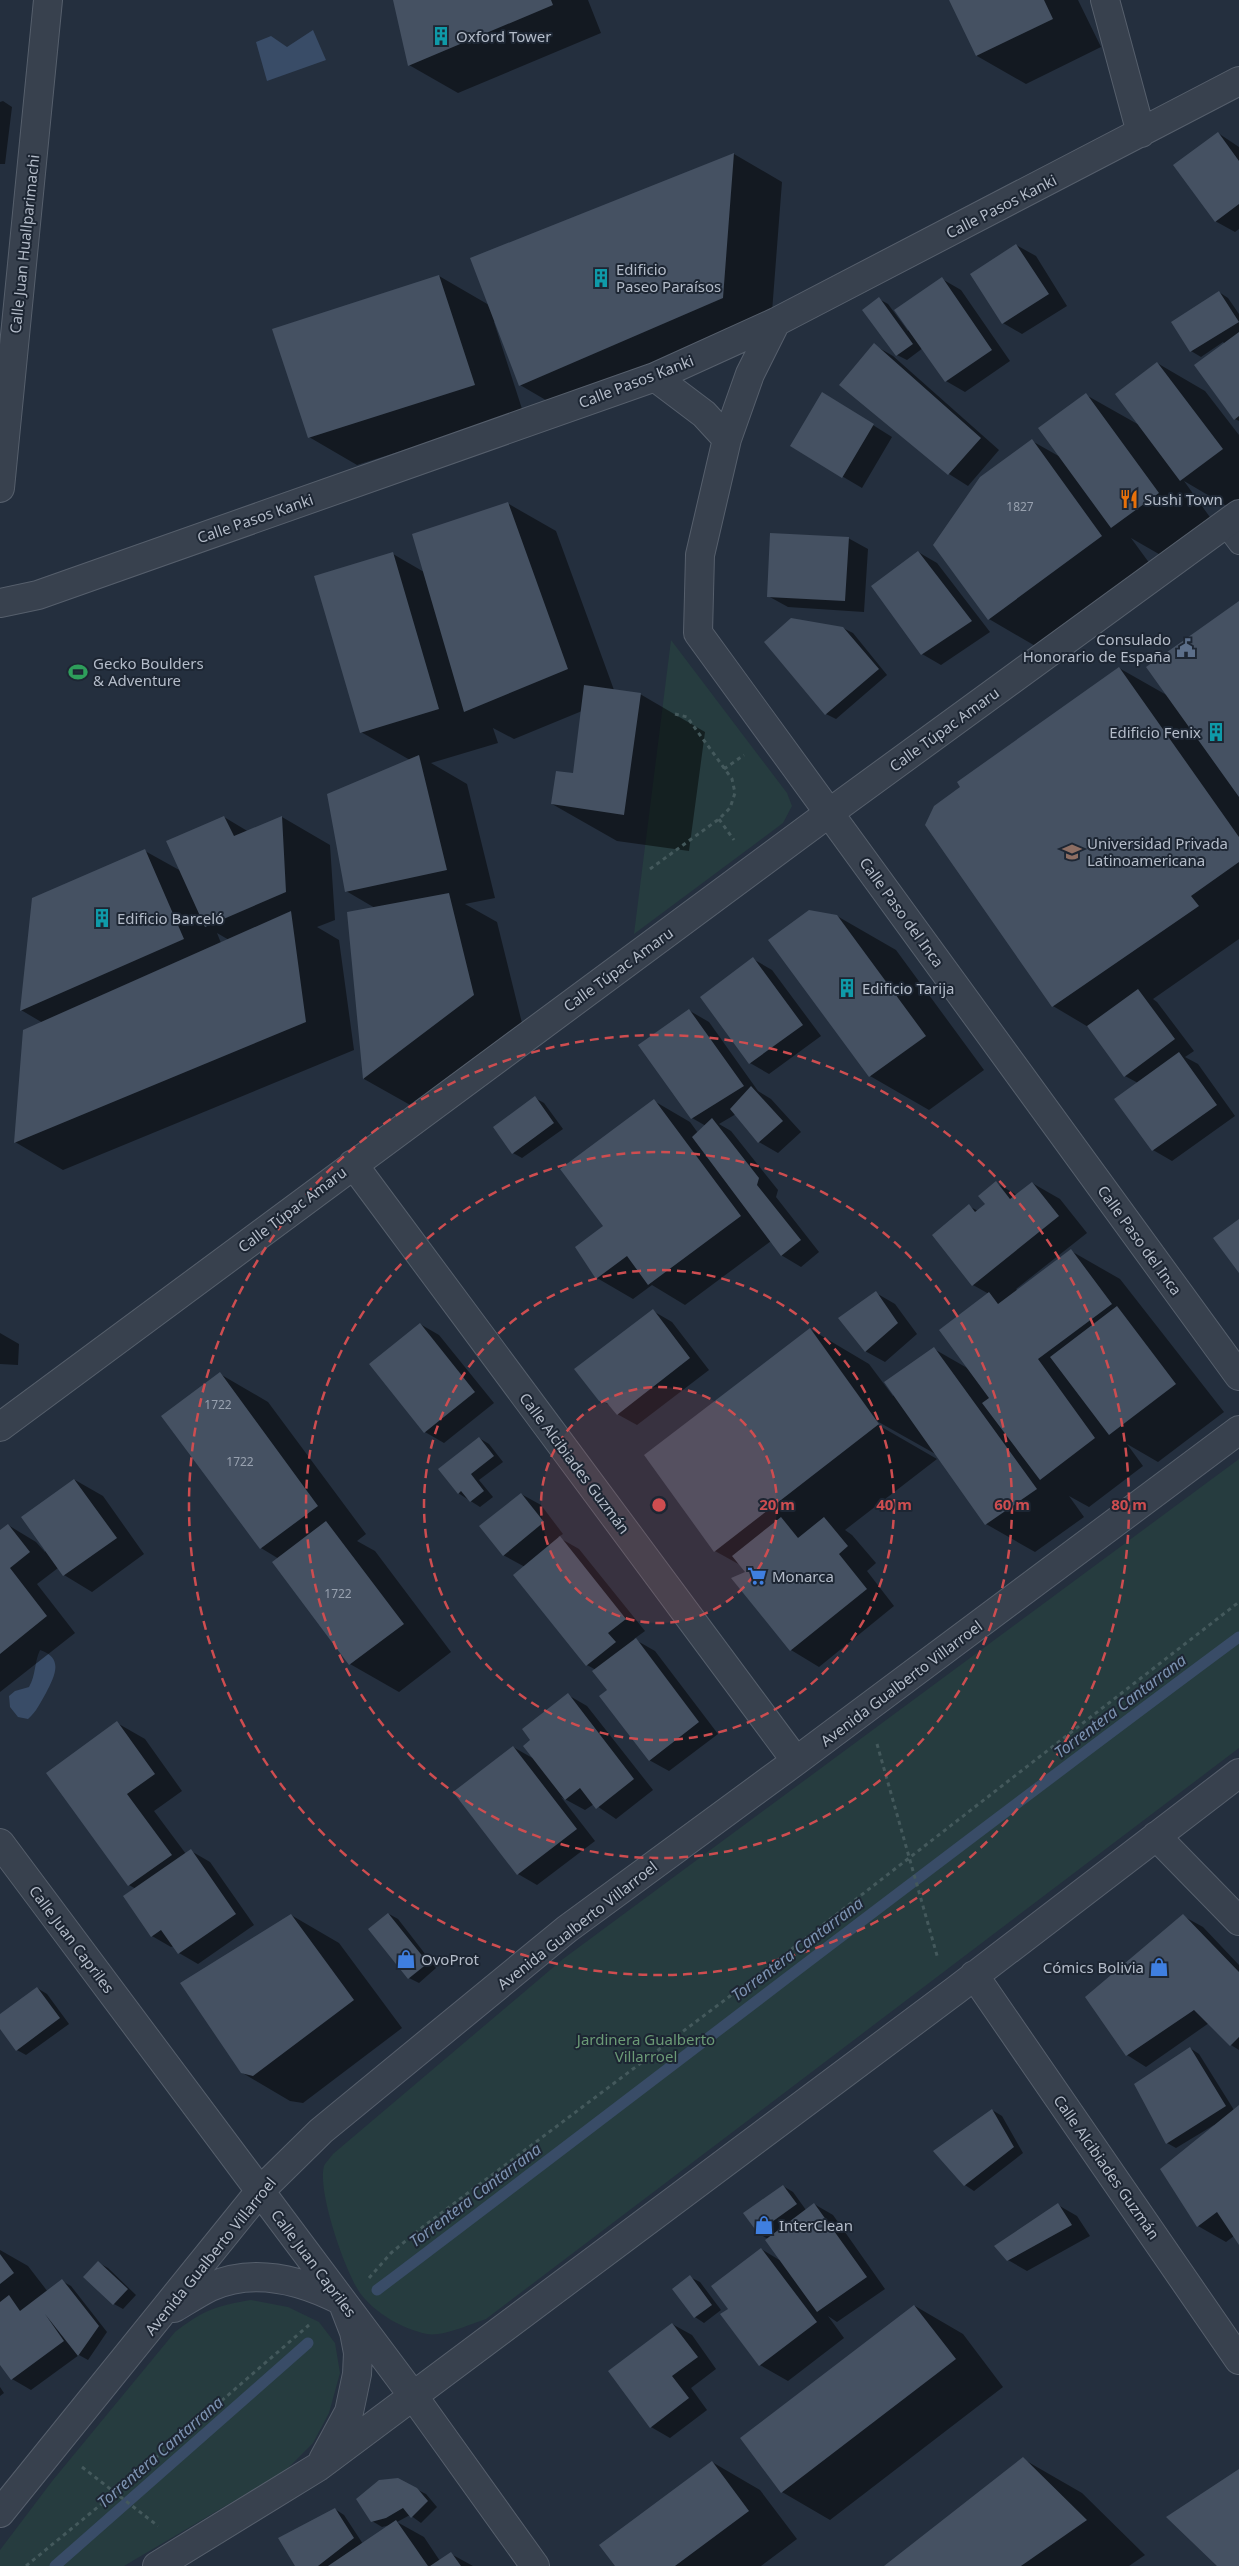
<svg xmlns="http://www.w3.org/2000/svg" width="1239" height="2566" viewBox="0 0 1239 2566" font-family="'Noto Sans',sans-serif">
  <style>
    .green { fill: #263c3f }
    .water { fill: #394c67 }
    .shadow { fill: #0007; fill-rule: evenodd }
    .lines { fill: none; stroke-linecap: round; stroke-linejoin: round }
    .stream { stroke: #394c67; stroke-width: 11 }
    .building { fill: #455162 }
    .lane-casing { stroke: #565f6c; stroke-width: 22 }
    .street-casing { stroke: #565f6c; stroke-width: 30 }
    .path { stroke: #44595c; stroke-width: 3; stroke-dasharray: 4 4; stroke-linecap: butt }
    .lane { stroke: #38414e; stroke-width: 20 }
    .street { stroke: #38414e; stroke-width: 28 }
    .ring { fill: none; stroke: #ce4d50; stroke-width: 2.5; stroke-dasharray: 9 6 }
    .labels { text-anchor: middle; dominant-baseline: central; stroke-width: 4; stroke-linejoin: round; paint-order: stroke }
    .number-label { font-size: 12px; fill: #98a1af }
    .poi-label { font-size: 15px; fill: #b4bcc9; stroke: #1d2633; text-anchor: start }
    .street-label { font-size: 15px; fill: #b4bcc9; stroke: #1d2633 }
    .park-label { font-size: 15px; fill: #6b9a76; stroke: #1d2633 }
    .water-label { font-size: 16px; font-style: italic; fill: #7c92b1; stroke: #1d2633 }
    .centre { fill: #ce4d50; stroke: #1d2633; stroke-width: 2.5 }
    .ring-label { font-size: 15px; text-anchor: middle; font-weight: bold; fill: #ce4d50; stroke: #1d2633; stroke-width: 4; stroke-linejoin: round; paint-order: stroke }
  </style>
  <rect width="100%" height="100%" fill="#242f3e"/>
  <path class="green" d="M671,640L787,793L792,806L783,823L634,934Z
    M1239,1459V1748L486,2319C471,2324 442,2337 427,2334C402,2329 375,2313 360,2293C345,2271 317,2191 324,2166C326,2162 331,2157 333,2154L563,1959Z
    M251,2300L288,2307L319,2322L335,2343L340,2373L329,2413L313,2443L285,2471L124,2566H0V2550L53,2480L175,2332C204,2310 215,2306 251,2300Z"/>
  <path class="water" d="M313,30L326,60L267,81L256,42L271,36L287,47Z
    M40,1650C64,1658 55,1676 46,1693C40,1703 37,1711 28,1719L18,1717L10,1707L9,1696L15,1691L29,1687C36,1675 34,1663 40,1650Z"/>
  <path class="shadow" d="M394,0H588L601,33L458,93L409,65Z
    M950,0H1078L1101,47L1026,84L977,56Z
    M3,101L12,107L5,164H0V102Z
    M1218,133L1239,147V229L1235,232L1215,221Z
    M734,154L782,182L771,325L568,413L520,385L496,321L494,322L523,412L357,465L309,437L439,276L489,305Z
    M1016,245L1036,256L1067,306L1022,334L1003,323L972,274Z
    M942,279L961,290L1010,361L965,392L946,381L923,348L907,360L897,355L879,299L888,304L908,331Z
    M1219,292L1228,298L1239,314V421L1235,419L1225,344L1223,342L1201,357L1191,351L1172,322Z
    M874,345L893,356L999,450L968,486L949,474L841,385Z
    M1157,363L1205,391L1239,435V501L1230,508L1184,481L1217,527L1171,561L1131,538L1150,564L1037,647L989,619L1032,441L1062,458L1086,395L1141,426Z
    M841,405L892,437L862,488L791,446Z
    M507,503L556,531L614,690L640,694L705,732L689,851L617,841L552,804L574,774L582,711L514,739L493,728L498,743L431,763L467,784L495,898L465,904L497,922L522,1023L412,1106L364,1079L349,913L375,908L346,891L410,760L361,732L393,554L424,572Z
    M848,538L868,549L864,612L788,607L768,596Z
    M918,552L937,563L990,632L941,665L922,654Z
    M1239,602V939L1153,999L1157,1002L1194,1051L1185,1057L1198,1064L1235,1116L1172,1161L1153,1150L1138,1083L1125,1076L1090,1028L1053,1006L926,825L1119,668L1170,697Z
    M843,628L853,633L887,675L836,719L826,714Z
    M224,817L249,832L282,817L330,845L335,920L317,927L339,940L354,1050L63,1170L15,1142L43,1023L21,1010L145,851L181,871ZM217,933L229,940L221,943Z
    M837,916L896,950L984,1070L929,1110L870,1076Z
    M753,959L772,970L821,1036L769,1074L750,1063Z
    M690,1011L709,1022L758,1091L771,1099L801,1132L778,1153L759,1142L736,1114L719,1124L731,1131L778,1190L776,1197L819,1252L801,1267L781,1255L771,1241L685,1305L652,1285L633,1299L597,1278L605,1227L654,1101L690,1122L698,1133L706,1126L692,1118Z
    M535,1098L544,1103L563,1129L522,1158L513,1153Z
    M996,1183L1017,1195L1032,1183L1060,1199L1087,1233L1016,1289L1018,1291L1071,1251L1120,1279L1224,1412L1158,1462L1127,1444L1143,1466L1089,1507L1069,1496L1084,1517L1035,1552L986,1524L939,1456L875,1420L873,1422L937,1459L845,1530L852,1535L876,1563L867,1571L894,1606L819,1667L791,1650L733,1578L747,1572L742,1566L715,1551L810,1329L869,1364L893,1396L934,1349L969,1369L989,1294L973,1285L969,1206L978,1211L986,1204Z
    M876,1293L895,1304L917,1334L885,1362L865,1351Z
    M653,1311L672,1322L709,1370L637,1425L617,1414L611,1406L600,1400Z
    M420,1324L439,1335L494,1403L444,1443L425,1432Z
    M0,1333L19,1344L18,1365L0,1364Z
    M220,1374L268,1402L366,1534L357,1541L375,1551L451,1652L399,1692L350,1664L279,1559L261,1548Z
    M479,1438L489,1444L503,1462L479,1480L493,1497L480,1507L458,1493Z
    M75,1480L103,1496L144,1554L92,1592L64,1575L58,1568L37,1584L75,1633L0,1692V1532L8,1525L36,1542L45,1552Z
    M521,1494L541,1505L563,1534L558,1537L579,1549L645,1631L634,1639L655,1651L718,1734L669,1771L649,1760L596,1670L587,1665L525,1567L503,1555Z
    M568,1695L587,1706L653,1790L616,1819L594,1804L585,1810L561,1797L595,1841L537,1885L518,1874L513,1747L536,1760L532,1740Z
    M117,1723L145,1739L182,1791L154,1811L186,1854L191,1851L210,1862L254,1925L198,1964L179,1953L174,1946L171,1947L152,1936L136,1889L129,1885Z
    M389,1914L398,1919L436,1968L419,1983L409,1978Z
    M291,1915L339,1943L402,2028L303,2103L290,2101L241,2072Z
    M1183,1916L1203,1927L1239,1965V2050L1231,2045L1209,2023L1146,2067L1127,2055Z
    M37,1988L47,1994L69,2024L26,2055L17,2050L0,2027V2016Z
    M1190,2048L1199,2054L1234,2110L1239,2106V2243L1234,2236L1226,2242L1198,2226L1214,2125L1176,2148L1167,2143Z
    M992,2110L1002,2116L1023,2153L974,2191L965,2185L935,2151Z
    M783,2186L793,2192L806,2210L814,2204L833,2215L885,2289L837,2322L828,2316L844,2338L788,2381L760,2365L730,2309L761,2249L781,2261L768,2239L761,2235Z
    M1058,2205L1077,2216L1090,2236L1027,2271L1008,2260Z
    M0,2250L28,2266L48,2292L62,2281L71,2286L107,2332L88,2360L79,2355L31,2390L12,2379L0,2363Z
    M99,2263L108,2268L136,2295L123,2309L114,2304Z
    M690,2277L700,2282L721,2310L704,2323L695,2317Z
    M915,2306L963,2334L1003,2387L830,2520L782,2492Z
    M672,2324L692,2335L716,2369L691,2388L707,2410L670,2438L651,2427Z
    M0,2387L4,2393L0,2396Z
    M1023,2459L1082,2493L1145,2555L1129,2566H886Z
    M712,2462L760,2490L797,2539L761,2566H616Z
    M416,2489L426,2494L437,2507L421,2523L410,2515L397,2522L424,2537L440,2561L451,2554L473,2566H296L335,2509L344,2515L363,2544L390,2525L382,2527L372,2521Z"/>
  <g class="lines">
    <path class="stream" d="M377,2290C664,2073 949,1852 1239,1637
      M55,2566L308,2343"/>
  </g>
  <path class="building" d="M393,0H551L553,5L408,66Z
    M949,0H1044L1053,19L976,56Z
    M1218,132L1239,161V204L1215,222L1173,165Z
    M734,153L723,298L519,386L470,258Z
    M1016,244L1049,294L1002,324L970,274Z
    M439,275L475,385L308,438L272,329Z
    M942,277L992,350L945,382L894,310Z
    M1219,291L1239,322L1190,352L1171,322Z
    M879,297L913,344L896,356L862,310Z
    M1239,332V416L1234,420L1194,365Z
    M874,343L981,438L948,475L839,385Z
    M1157,362L1223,449L1180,481L1115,394Z
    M822,392L874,424L842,478L790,446Z
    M1086,393L1159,493L1111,528L1038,428Z
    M1032,439L1102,536L988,620L933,545L980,477Z
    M508,502L568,669L464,712L412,534Z
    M770,533L849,537L845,601L767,597Z
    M918,551L972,621L921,655L871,586Z
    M393,552L439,709L360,733L314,576Z
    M1239,601V797L1146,667Z
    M791,618L843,627L879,669L825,715L764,642Z
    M1119,667L1239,837V862L1191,896L1199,906L1052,1007L925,825L934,806L960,787L957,782Z
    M584,685L641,693L624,815L551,804L556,771L573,773Z
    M419,755L447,870L345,892L327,794Z
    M224,816L234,836L282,816L286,892L205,927L166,841Z
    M145,849L184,939L20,1011L32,898Z
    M449,893L474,995L363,1079L347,912Z
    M809,910L837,915L926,1036L869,1077L768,940Z
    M291,911L306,1022L14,1143L23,1030Z
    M753,957L803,1025L749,1064L700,997Z
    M1138,989L1175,1039L1124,1077L1087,1026Z
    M689,1009L744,1086L691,1119L638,1045Z
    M1179,1052L1217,1105L1152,1151L1114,1099Z
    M751,1086L783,1121L758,1143L730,1109Z
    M535,1096L554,1123L512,1154L493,1127Z
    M654,1099L741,1216L648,1285L627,1256L596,1279L575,1247L603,1226L560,1169Z
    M712,1118L759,1178L757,1185L801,1240L781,1256L692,1137Z
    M996,1181L1010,1199L1032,1182L1059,1216L972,1286L932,1235L969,1204L975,1212L985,1204L978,1196Z
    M1239,1219V1273L1213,1238Z
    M1071,1249L1112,1304L1038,1359L1095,1438L1040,1480L982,1403L989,1398L939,1330L989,1292L998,1304Z
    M876,1291L898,1323L865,1352L838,1318Z
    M1117,1306L1176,1384L1109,1435L1050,1357Z
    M653,1309L690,1358L617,1415L607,1403L599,1401L574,1369Z
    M420,1323L475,1392L424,1433L369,1364Z
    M810,1328L879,1424L714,1552L644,1455Z
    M934,1347L1037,1489L985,1525L884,1382Z
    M220,1372L318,1506L260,1549L161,1416Z
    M479,1437L494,1456L471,1474L484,1491L470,1502L461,1491L458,1494L438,1469Z
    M74,1479L117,1538L63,1576L21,1517Z
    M521,1493L544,1522L503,1556L479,1526Z
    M781,1517L798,1538L824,1517L848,1546L839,1554L867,1589L790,1651L731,1578L745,1572L732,1556Z
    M326,1521L404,1624L349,1665L272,1562Z
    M8,1524L30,1552L10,1568L47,1616L0,1654V1530Z
    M560,1536L626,1619L608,1633L616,1642L586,1666L513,1575Z
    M636,1638L699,1722L649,1761L599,1696L607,1690L592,1671Z
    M568,1693L634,1779L596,1809L580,1788L565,1800L523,1746L530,1740L522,1729Z
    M117,1721L155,1774L127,1794L172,1855L128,1886L46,1773Z
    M513,1746L577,1829L517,1875L453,1792Z
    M191,1849L236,1914L178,1954L161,1930L151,1937L123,1896Z
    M388,1913L428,1963L408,1979L368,1929Z
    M291,1914L354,2000L253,2076L241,2073L180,1983Z
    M1183,1914L1239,1972V2037L1230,2046L1194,2010L1126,2056L1085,1997Z
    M37,1987L60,2018L16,2051L0,2029V2014Z
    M1190,2047L1226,2106L1166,2144L1134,2084Z
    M1239,2105V2245L1217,2212L1197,2227L1160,2169Z
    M992,2109L1014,2147L964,2186L933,2151Z
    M783,2185L797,2204L769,2224L771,2227L760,2236L743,2213Z
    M814,2203L867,2277L817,2312L765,2240Z
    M1058,2203L1072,2225L1007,2261L994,2246Z
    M761,2248L817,2322L759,2366L720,2314L728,2309L711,2286Z
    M0,2254L14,2273L0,2284Z
    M98,2261L128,2289L113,2305L83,2277Z
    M690,2275L712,2305L694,2318L672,2289Z
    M62,2279L99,2326L78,2356L45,2314L64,2341L11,2380L0,2365V2302L9,2295L20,2311Z
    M914,2305L956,2359L781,2493L740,2438Z
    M672,2323L698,2357L672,2376L689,2398L650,2428L608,2371Z
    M1023,2457L1087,2520L1021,2566H884Z
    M712,2461L749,2511L675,2566H615L599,2545Z
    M1239,2469V2566H1217L1166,2517Z
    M398,2478L417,2488L428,2501L411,2518L403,2508L386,2518L371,2522L356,2499L379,2480Z
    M335,2508L354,2538L318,2566H295L278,2538Z
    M396,2520L428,2566H328Z
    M451,2552L461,2566H430Z"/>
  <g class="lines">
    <g class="lane-casing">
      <path id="lane" d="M1224,524L1239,544"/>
    </g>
    <g class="street-casing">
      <path id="street" d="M1105,0L1141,133
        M776,322L750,374L727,439L700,555L698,633L1239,1376
        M655,377L704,414L727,439
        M0,488L48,0
        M0,603L38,595L655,377L776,322L1239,81
        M353,1164L796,1761
        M0,1427L829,813L1239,514
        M1156,1836L1239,1921
        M0,1843L414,2397L535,2566
        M974,1975L1239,2360
        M174,2308C186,2301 198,2293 210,2287C254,2267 301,2280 342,2301L354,2332L358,2353L357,2374L349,2412L323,2460
        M0,2513L260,2191L321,2131L567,1929L796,1761L1239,1430
        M157,2566L318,2467L956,1990L1239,1773"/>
    </g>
    <path class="path" d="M724,769L744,755
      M719,819L734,840
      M650,869L719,819L730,808L735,793L732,779L687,717L675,714
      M877,1744L938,1959
      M369,2278L391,2253L420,2229L766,1969L1239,1602
      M82,2467L158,2526
      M26,2566L115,2493L309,2325"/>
    <use href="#lane" class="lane"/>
    <use href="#street" class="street"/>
  </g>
  <circle cx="659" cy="1505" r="118" fill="#ce4d50" fill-opacity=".12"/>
  <g class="ring">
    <circle cx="659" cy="1505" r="118"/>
    <circle cx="659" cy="1505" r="235"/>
    <circle cx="659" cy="1505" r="353"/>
    <circle cx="659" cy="1505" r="470"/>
  </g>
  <defs>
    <g id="building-bare" transform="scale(1.5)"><path d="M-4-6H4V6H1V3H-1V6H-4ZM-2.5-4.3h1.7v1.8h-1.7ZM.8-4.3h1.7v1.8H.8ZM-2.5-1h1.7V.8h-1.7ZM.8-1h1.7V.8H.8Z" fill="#0f9aa8" stroke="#1d2633" stroke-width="2.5" paint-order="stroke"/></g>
    <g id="restaurant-bare" transform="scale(1.5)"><path d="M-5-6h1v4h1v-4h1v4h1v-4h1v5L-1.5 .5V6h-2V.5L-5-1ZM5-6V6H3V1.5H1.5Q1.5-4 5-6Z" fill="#e8710a" stroke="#1d2633" stroke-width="2.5" paint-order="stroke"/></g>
    <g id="civic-bare" transform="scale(1.5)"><path d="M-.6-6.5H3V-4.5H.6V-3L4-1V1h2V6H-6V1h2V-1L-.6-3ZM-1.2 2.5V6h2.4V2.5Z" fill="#5c6f8a" stroke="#1d2633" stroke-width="2.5" paint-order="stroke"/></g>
    <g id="stadium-bare" transform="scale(1.5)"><path d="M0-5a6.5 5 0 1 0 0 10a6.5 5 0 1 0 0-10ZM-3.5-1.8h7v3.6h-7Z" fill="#2e9e5b" stroke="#1d2633" stroke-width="2.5" paint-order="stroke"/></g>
    <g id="university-bare" transform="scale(1.5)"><path d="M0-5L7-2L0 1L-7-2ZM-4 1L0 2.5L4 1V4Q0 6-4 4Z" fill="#8d6e63" stroke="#1d2633" stroke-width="2.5" paint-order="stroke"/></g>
    <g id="supermarket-bare" transform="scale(1.5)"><path d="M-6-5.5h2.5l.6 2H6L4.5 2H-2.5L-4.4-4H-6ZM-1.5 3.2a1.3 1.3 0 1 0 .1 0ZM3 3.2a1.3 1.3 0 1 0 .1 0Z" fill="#3f7fe0" stroke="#1d2633" stroke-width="2.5" paint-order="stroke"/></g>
    <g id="shop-bare" transform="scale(1.5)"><path d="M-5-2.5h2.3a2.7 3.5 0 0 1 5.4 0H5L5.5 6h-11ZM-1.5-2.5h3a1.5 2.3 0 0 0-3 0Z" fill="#3f7fe0" stroke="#1d2633" stroke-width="2.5" paint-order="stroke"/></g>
  </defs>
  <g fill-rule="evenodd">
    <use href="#building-bare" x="441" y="36"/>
    <use href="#building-bare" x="601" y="278"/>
    <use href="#restaurant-bare" x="1129" y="499"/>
    <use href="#civic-bare" x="1186" y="648"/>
    <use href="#stadium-bare" x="78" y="672"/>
    <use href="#building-bare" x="1216" y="732"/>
    <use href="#university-bare" x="1072" y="852"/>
    <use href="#building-bare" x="102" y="918"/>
    <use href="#building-bare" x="847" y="988"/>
    <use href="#supermarket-bare" x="757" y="1576"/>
    <use href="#shop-bare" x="406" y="1959"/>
    <use href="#shop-bare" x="1159" y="1967"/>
    <use href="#shop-bare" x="764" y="2225"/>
  </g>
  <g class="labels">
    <g class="number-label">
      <text x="1020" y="506">1827</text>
      <text x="218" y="1404">1722</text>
      <text x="240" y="1461">1722</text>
      <text x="338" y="1593">1722</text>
    </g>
    <g class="poi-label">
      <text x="456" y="36">Oxford Tower</text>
      <text x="616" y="269">Edificio<tspan x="616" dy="17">Paseo Paraísos</tspan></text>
      <text x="1144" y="499">Sushi Town</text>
      <text x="1171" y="639" text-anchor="end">Consulado<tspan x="1171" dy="17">Honorario de España</tspan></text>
      <text x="93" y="663">Gecko Boulders<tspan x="93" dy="17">&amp; Adventure</tspan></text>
      <text x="1201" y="732" text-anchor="end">Edificio Fenix</text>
      <text x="1087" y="843">Universidad Privada<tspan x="1087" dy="17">Latinoamericana</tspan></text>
      <text x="117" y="918">Edificio Barceló</text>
      <text x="862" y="988">Edificio Tarija</text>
      <text x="772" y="1576">Monarca</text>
      <text x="421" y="1959">OvoProt</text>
      <text x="1144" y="1967" text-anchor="end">Cómics Bolivia</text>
      <text x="779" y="2225">InterClean</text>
    </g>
    <g class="street-label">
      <text transform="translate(1001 206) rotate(-27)">Calle Pasos Kanki</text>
      <text transform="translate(24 244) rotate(-84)">Calle Juan Huallparimachi</text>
      <text transform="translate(636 381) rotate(-21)">Calle Pasos Kanki</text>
      <text transform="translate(255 518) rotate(-19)">Calle Pasos Kanki</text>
      <text transform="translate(944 729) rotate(-36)">Calle Túpac Amaru</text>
      <text transform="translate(902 912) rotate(54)">Calle Paso del Inca</text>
      <text transform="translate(618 969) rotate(-36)">Calle Túpac Amaru</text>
      <text transform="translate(292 1209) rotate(-37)">Calle Túpac Amaru</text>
      <text transform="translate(1140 1240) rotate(54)">Calle Paso del Inca</text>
      <text transform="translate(575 1463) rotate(53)">Calle Alcibiades Guzmán</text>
      <text transform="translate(901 1683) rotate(-37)">Avenida Gualberto Villarroel</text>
      <text transform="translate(577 1925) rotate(-38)">Avenida Gualberto Villarroel</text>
      <text transform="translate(72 1939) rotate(53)">Calle Juan Capriles</text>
      <text transform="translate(1107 2167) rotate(55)">Calle Alcibiades Guzmán</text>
      <text transform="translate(210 2256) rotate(-51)">Avenida Gualberto Villarroel</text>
      <text transform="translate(314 2263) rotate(53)">Calle Juan Capriles</text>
    </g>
    <g class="park-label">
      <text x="646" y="2039">Jardinera Gualberto<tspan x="646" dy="17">Villarroel</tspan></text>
    </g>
    <g class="water-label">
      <text transform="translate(1120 1706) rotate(-37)">Torrentera Cantarrana</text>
      <text transform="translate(797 1949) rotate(-37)">Torrentera Cantarrana</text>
      <text transform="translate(475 2195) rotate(-37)">Torrentera Cantarrana</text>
      <text transform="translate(160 2452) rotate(-41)">Torrentera Cantarrana</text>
    </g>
  </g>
  <circle cx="659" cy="1505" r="8" class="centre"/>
  <g class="ring-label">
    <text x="777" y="1510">20 m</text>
    <text x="894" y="1510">40 m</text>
    <text x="1012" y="1510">60 m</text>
    <text x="1129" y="1510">80 m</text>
  </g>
</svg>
